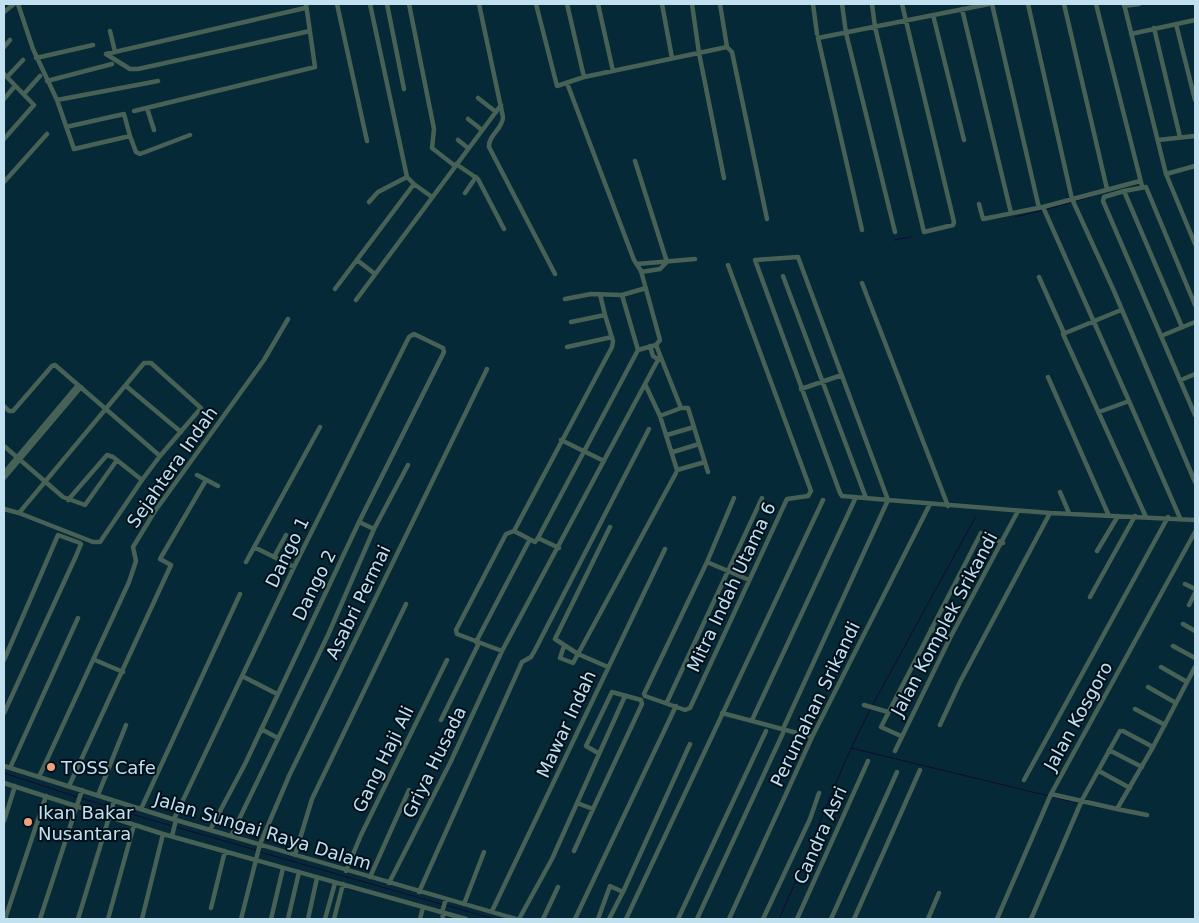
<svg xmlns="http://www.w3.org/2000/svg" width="1199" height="923" viewBox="0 0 1199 923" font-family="'DejaVu Sans',sans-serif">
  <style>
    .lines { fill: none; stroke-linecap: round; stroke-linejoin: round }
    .stream { stroke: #140835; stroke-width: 1 }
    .minor { stroke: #486156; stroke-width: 4.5 }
    .poi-dot { fill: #f0a27a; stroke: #00101a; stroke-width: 2 }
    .labels { text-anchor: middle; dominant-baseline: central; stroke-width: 4; stroke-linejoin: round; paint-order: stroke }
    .street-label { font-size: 18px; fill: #c2e1f0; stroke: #00101a }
    .poi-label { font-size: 18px; fill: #c2e1f0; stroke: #00101a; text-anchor: start }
  </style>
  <rect width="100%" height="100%" fill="#052936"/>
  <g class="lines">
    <path class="stream" d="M1076,201L1090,197
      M1047,209L1072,202
      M1015,217L1043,210
      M894,240L911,237
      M872,706L976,516
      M851,748L1049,796
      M4,773L77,797
      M1053,797L1078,803
      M81,798L110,807
      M114,809L172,826
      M176,827L256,850
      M260,852L441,904
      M445,905L494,919
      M779,919C811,850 835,776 870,710"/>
    <path class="minor" d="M18,4L33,49L57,100L74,149L130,136L124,114L66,127
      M337,4L367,141
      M370,4L407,177L414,184
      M387,4L404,89
      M409,4L434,129L432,148L455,166
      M479,4L503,117C503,129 488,135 489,147L555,274
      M536,4L557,86L584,77L727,47
      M567,4L584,77
      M598,4L613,71
      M662,4L672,58
      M692,4L699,53L724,178
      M720,4L727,47L732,52L767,219
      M813,4L817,34
      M842,4L846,33L895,232
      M872,4L875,27L924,232L953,225L954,222L902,4
      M992,4L1039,208
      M1028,4L1072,199L1114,291L1195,482
      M1064,4L1107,189
      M1096,4L1142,186
      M1124,4L1166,174L1195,244
      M1124,6L1139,4
      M962,9L1011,213
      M4,12L14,4
      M933,15L964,140
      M1176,24L1195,100
      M1154,28L1180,137
      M110,31L115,52
      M1131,34L1195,20
      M4,47L10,40
      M106,54L130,69H138L310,31
      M106,54L305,8
      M36,58L93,45
      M4,74L34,105L4,139
      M7,77L23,60
      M47,81L112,64
      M567,83L634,260L641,271L660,340L656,345L681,408H688L708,472
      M24,94L40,76
      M478,98L496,112
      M4,99L15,86
      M57,100L158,81
      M147,108L154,130
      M134,111L315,67L306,4
      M468,119L482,130
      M130,136L136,152L140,154L190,135
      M458,140L468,148
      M1158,140L1195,136
      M635,161L667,262L660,269L641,272
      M456,164L478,179L504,229
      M1166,174L1195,166
      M4,182L47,134
      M1124,191L1104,197L1103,201L1195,415
      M465,193L476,177
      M369,202L378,192L407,177
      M979,204L983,219L1043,207L1129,401
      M1043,207L1140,181
      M862,230L818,38L989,4
      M357,260L375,274
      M637,264L695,259
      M728,265L811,491L808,496L787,499L690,708L685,710L645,696L644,694L707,562L734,498
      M783,276L866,498
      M1039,277L1064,333
      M862,283L948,506
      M335,289L414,184L432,197
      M565,299L591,294L622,295
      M356,300L501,105
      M1121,310L1063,334L1146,517
      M571,322L605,315L600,294
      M1182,327L1124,191L1146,187L1195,305
      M1161,336L1195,322
      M650,346L653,356L659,360
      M567,347L612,337
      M638,350L622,295L646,288
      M1048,377L1109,516
      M1181,380L1195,374
      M645,384L660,416L677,470L705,462
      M126,386L181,432
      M801,389L842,375
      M4,406L9,411H13L52,366L55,365L160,456L142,480L113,457L107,455L68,500
      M1099,412L1129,401L1180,518
      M660,416L681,408
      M667,435L694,427
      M561,440L604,461
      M4,446L63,497L85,505L117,460
      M673,452L699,444
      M4,473L78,385
      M197,475L218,486
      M4,478L81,387
      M142,480L100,542H93L19,513L144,363H151L201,408L160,456
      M1060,492L1069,513
      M4,509L19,513
      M374,529L408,465
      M538,538L638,350L656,345
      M254,547L294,567
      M559,548L538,538L535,542L514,531L612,347L613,341L605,315
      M1097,551L1118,516
      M274,557L286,535
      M246,562L320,427
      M707,562L749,580
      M1185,584L1195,589
      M1090,597L1135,516
      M1189,605L1195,593
      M1183,624L1195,631
      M931,629L950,638
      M476,642L529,541
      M564,646L560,658L573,663L578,654L555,639L610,527
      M1173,646L1195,658
      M502,651L457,634L456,630L506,534L514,531
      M4,660L58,535L80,543L81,544L76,556L4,713
      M95,660L123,672
      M608,667L578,654L676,473
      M1161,667L1187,682
      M244,677L277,694
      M1148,687L1176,703
      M667,702L762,498
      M864,705L888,712
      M1135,709L1165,725
      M722,713L812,737
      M441,720L479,643
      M752,720L856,497
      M940,725L960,682L1050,513
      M261,729L278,738
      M783,729L888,500L842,496L840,493L755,260L798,257L888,500L1050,513L1195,520
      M1123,731L1153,747
      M901,736L881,727L981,533L1003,543
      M1109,750L1142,767
      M895,751L950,638L1018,511
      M4,766L169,818L516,919
      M10,768L78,618
      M1099,771L1130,788
      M39,777L129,582L136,561L133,547L155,511L264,360L288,319
      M1024,780L1168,517
      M4,783L163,834L466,919
      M69,786L171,565L160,559L206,480
      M1051,794L1117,809L1153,747L1195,667
      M98,795L126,725
      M577,803L593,809L642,704L641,700L612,692L586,746L598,753
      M141,809L240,594
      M1117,809L1147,815
      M174,819L294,567L409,337L414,334L443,348L444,352L359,522L245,764L210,830
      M4,821L15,786
      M172,836L176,820
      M231,836L328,635L374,529L359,522
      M574,851L593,809
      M295,855L312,799L406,604
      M346,871L361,835L447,660
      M370,877L409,790
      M389,883L451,761L502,651L660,356
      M419,892L522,662L531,657L535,650L649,429
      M464,904L484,852
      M211,908L225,851
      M492,911L665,549
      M5,919L46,796
      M40,919L82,790
      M78,919L114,801
      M108,919L134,825
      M142,919L163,834
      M241,919L260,844L289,776L487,369
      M271,919L283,868
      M288,919L299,872
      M308,919L317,878
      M325,919L335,883
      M334,919L343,884
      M420,919L423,907
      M443,919L442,912L446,899
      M519,919L552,859L625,696
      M543,919L558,887
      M575,919L676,706
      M598,919L610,886L623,892L690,744
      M609,919L623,892
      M626,919L823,500
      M678,919L766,731
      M697,919L783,733
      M729,919L812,737L930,504
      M763,919L810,819L819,793
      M797,919L868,761
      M831,919L897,772
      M854,919L920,770
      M928,919L939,893
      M997,919L1051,794L1195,532
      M1031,919L1082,800L1120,731"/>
  </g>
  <g class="poi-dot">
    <circle cx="51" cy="767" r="5"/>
    <circle cx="28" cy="822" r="5"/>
  </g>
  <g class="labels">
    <g class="street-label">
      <text transform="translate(172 467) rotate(-55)">Sejahtera Indah</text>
      <text transform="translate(287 552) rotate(-64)">Dango 1</text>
      <text transform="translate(314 585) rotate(-64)">Dango 2</text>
      <text transform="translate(731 587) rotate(-65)">Mitra Indah Utama 6</text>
      <text transform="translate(358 602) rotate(-64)">Asabri Permai</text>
      <text transform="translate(944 624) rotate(-62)">Jalan Komplek Srikandi</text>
      <text transform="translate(815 704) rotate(-64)">Perumahan Srikandi</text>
      <text transform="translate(1078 716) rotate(-61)">Jalan Kosgoro</text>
      <text transform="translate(566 724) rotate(-65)">Mawar Indah</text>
      <text transform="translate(383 759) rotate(-64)">Gang Haji Ali</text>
      <text transform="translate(434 762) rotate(-64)">Griya Husada</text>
      <text transform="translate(263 831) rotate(17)">Jalan Sungai Raya Dalam</text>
      <text transform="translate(820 835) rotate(-66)">Candra Asri</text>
    </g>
    <g class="poi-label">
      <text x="61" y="767">TOSS Cafe</text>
      <text x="38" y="812">Ikan Bakar<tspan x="38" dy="21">Nusantara</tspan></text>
    </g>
  </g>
  <rect width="1199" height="923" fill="none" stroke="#c2e1f0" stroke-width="10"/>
</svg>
